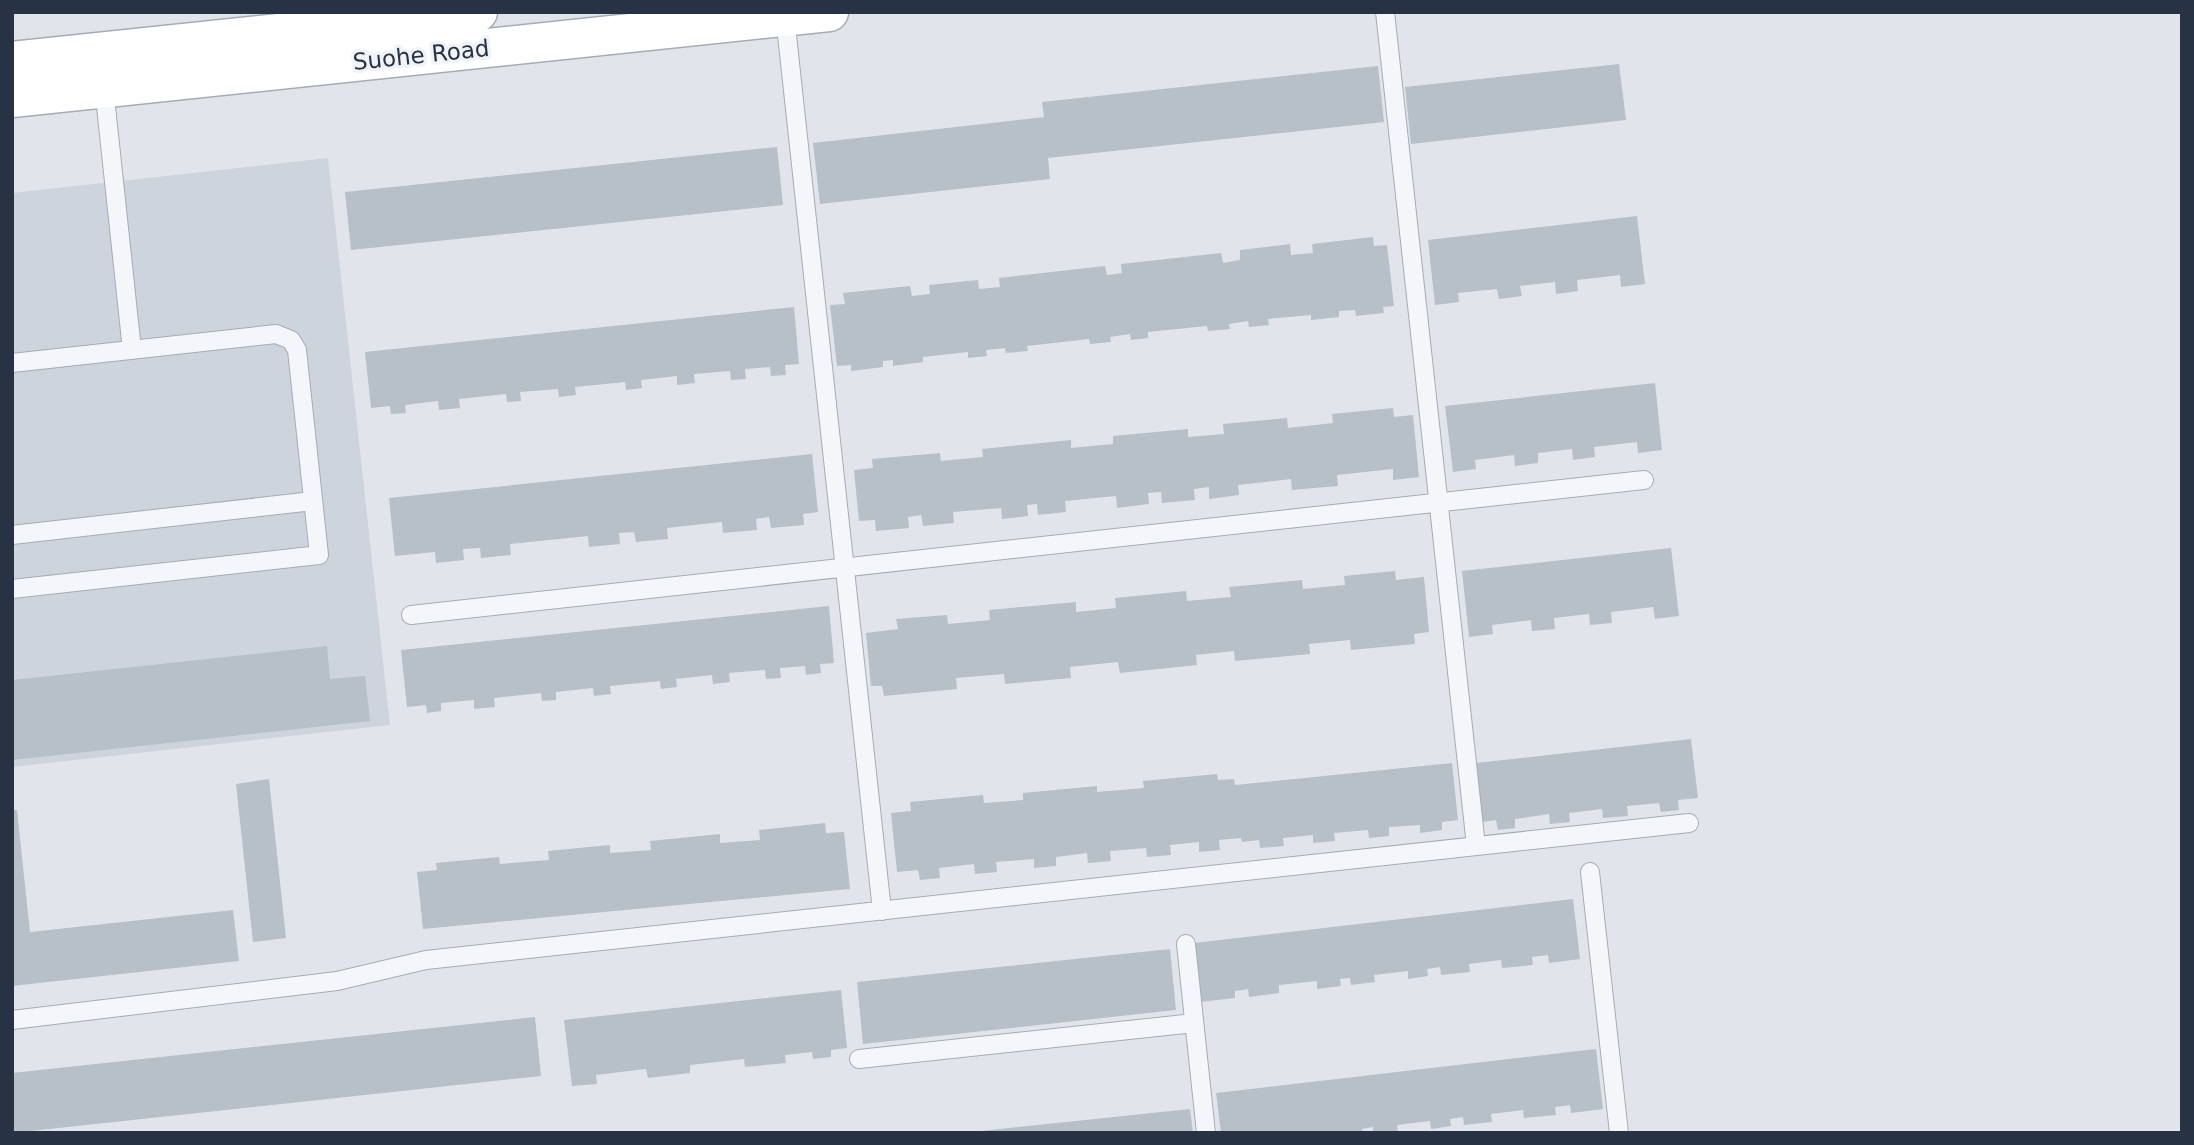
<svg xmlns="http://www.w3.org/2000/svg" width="2194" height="1145" viewBox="0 0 2194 1145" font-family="'DejaVu Sans',sans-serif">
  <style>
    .built { fill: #ced4dd }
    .building { fill: #b7bfc9 }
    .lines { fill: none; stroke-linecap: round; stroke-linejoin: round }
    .service-casing { stroke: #a5acb6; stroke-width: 20 }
    .secondary-casing { stroke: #a5acb6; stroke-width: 41 }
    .service { stroke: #f4f6f9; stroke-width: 18 }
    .secondary { stroke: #fff; stroke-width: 38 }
    .labels { text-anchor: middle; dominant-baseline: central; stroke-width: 7; stroke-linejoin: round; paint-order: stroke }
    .street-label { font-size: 23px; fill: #273344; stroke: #f0f4f8 }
  </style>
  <rect width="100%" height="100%" fill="#e1e5eb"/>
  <path class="built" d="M328,158L390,725L12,767V193Z"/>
  <path class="building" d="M1619,64L1626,120L1411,144L1405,87Z
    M1378,66L1384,122L1048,158L1050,179L820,204L813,143L1044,117L1042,102Z
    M777,147L783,205L351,250L345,192Z
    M1637,216L1645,284L1621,287L1620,275L1577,280L1578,291L1556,294L1555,282L1520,286L1522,296L1499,299L1497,289L1458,293L1459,302L1435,305L1428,240Z
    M1373,237L1374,246L1387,245L1394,306L1383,307L1384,313L1356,316L1355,310L1339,311V317L1311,320V315L1268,319L1269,325L1249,327L1248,321L1229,324L1230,329L1208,331L1207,326L1148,332V338L1131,340L1130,334L1110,337L1111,342L1090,344L1089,339L1027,346L1028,351L1006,353L1005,348L986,350L987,356L968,358V352L923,357V362L893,366V360L883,361V367L851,371V365L837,366L830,305L845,304L843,293L910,286L912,296L930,294L929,285L978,280L979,289L1000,287L999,278L1105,266L1107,275L1122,273L1121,264L1221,253L1223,263L1240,260V250L1290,244L1291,255L1313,253L1312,244Z
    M794,307L799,364L785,365L786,375L771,376L770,367L745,369L746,379L731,380L730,371L694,374L695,383L677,385V376L641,380L642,388L626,390L625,382L575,387L576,395L559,397L558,389L520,392L521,401L507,402L506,394L459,399L460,408L439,410L438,401L405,405L406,413L391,414L390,406L371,408L365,352Z
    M1655,383L1662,450L1638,453L1637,442L1594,447L1595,457L1573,460L1572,449L1538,453V463L1515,466L1514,455L1475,460L1476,469L1453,472L1445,406Z
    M1393,408L1394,417L1413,415L1419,477L1393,480V469L1337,475L1338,486L1292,490L1291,479L1238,485L1239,495L1209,499V487L1194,489L1195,500L1162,503L1161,492L1148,493L1149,504L1117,508L1116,496L1065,501L1066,512L1038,515L1037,504L1027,505L1028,516L1002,519L1001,508L953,512L954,523L923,526L921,515L908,517L909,528L876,531L875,520L859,521L854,470L873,468L872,459L940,453L941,461L983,457L982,449L1071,440V448L1113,444V436L1188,429V437L1224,434L1223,424L1287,418L1288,428L1333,423L1332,414Z
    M812,454L818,512L803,514L804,525L771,528L769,517L756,519L757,530L723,533L722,522L667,528L668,539L636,542L634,532L619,533L620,544L589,547L588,536L510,544L511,555L481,558L480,548L463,549L464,560L436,563L435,552L395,556L389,498Z
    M1671,548L1679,616L1655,619L1653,607L1611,612L1612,623L1590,625L1589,614L1554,618L1555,629L1532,631L1531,620L1492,625L1493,634L1469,637L1462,571Z
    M1395,571L1396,580L1424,577L1429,632L1414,634L1415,644L1351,650L1350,640L1309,644L1310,654L1235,661L1234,651L1196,655L1197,665L1120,673L1118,662L1070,667L1071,678L1005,684L1004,674L956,678L957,689L884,696L882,686H871L866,633L898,629L896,619L947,615L948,624L990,620L989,610L1076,602V612L1116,608L1115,598L1186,591L1187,601L1231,597L1229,587L1302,580L1303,589L1345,585L1344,576Z
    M829,606L834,663L820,664L821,673L806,675L805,666L780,668L781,678L766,679L765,670L729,673L730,682L713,684L712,675L676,679L677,687L661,689L660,681L610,686L611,694L594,696L593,688L556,692V700L542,701L541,693L494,698L495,707L474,709V700L441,703V711L427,713L426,705L407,707L401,650Z
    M327,646L330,679L365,676L370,721L12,760V680Z
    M1691,739L1698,798L1678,800L1679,810L1661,812L1659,803L1627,806L1628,816L1603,818L1602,809L1569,813L1570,822L1550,824L1549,814L1515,819V828L1498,830L1496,820L1483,822L1476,763Z
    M1452,763L1458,820L1442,822V830L1420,833V825L1389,827V836L1369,838L1368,830L1334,833L1335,841L1313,843V835L1283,838L1284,846L1260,848L1259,840L1242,842L1241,838L1219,840L1220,850L1199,852V842L1170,845L1171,855L1147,857L1146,848L1110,851L1111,861L1088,863L1087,853L1056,857V866L1034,868V859L996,862L997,872L975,874L974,864L939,868L940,878L920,880L918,870L897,872L891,813L911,811L910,802L983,795L984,803L1023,800V793L1097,786V792L1144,788L1143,781L1217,774L1218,780L1234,779L1235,785Z
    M269,779L286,938L253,942L236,784Z
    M12,810H17L30,932L233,910L239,961L12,986Z
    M825,823L826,833L844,832L850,889L423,929L417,872L437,870L436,863L499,857L500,864L549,860L548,851L610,845V853L651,850L650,841L720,834V843L760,840L759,830Z
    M1573,899L1580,959L1549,963L1548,955L1532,957L1533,965L1502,968L1501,960L1469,964L1470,972L1441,975L1440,967L1427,969L1428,976L1408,979V971L1374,975L1375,982L1351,985L1350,978L1340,979L1341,986L1317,989V981L1279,985V993L1249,997L1248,989L1235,991V998L1200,1002L1194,943Z
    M1170,949L1176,1010L863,1044L857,982Z
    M841,990L847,1048L831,1050V1057L813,1059L812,1052L785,1055L786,1063L745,1067L744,1059L690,1065V1073L648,1078L646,1069L596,1075L597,1084L572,1086L564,1020Z
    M535,1017L541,1076L12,1133V1073Z
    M1596,1049L1603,1109L1571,1113L1570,1105L1555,1107L1556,1115L1524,1118L1523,1110L1491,1114L1492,1122L1464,1125L1463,1117L1450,1119L1451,1126L1431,1129L1430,1121L1397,1125L1398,1132L1394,1133H1373V1127L1362,1129L1363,1133H1221L1216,1093Z
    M1190,1109L1193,1133H981V1131Z"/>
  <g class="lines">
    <g class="service-casing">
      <path id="service" d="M1385,12L1476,846
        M785,17L882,911
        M104,88L132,350
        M12,363L276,334L291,340L297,350L319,555L12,589
        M12,535L313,501
        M411,615L1644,480
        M1590,872L1619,1133
        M1186,944L1206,1133
        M12,1020L337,981L426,960L1689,823
        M859,1059L1194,1023"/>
    </g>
    <g class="secondary-casing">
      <path id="secondary" d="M12,61L478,12
        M12,98L829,12"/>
    </g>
    <use href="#service" class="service"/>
    <use href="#secondary" class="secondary"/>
  </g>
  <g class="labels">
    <g class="street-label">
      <text transform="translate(421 55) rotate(-6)">Suohe Road</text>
    </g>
  </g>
  <rect width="2194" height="1145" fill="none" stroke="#273344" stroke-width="28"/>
</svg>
